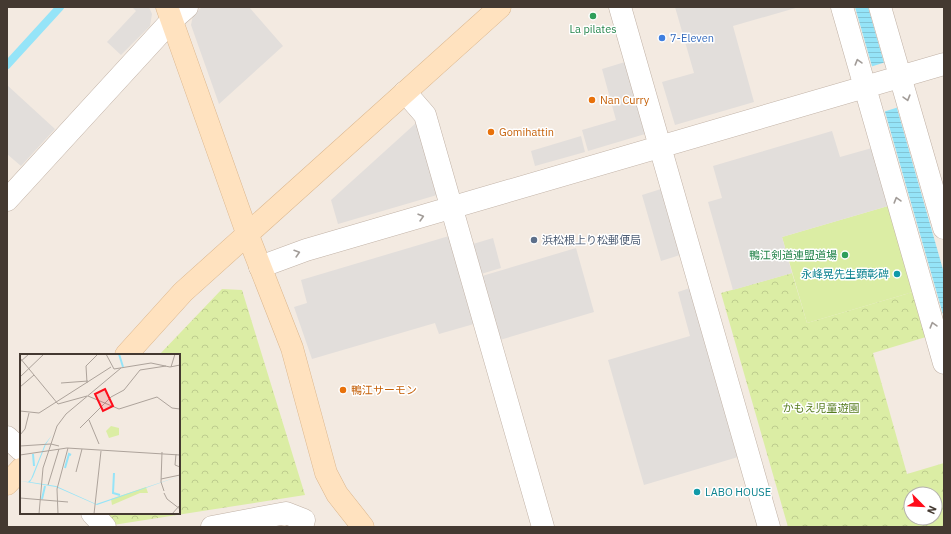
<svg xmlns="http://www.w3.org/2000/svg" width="951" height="534" viewBox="0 0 951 534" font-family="'IBM Plex Sans','Noto Sans JP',sans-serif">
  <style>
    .forest { fill: url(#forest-crowns); fill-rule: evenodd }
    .pitch { fill: #dbeda4 }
    .parking { fill: #e2dedb }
    .water { fill: url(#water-rules) }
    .pier { fill: #f3eae1 }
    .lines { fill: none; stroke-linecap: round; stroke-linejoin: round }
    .stream { stroke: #95e4f8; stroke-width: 8 }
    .street-casing { stroke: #c1b2a6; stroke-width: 23 }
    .secondary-casing { stroke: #dbb68d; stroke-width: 23 }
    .street { stroke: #fff; stroke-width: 22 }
    .secondary { stroke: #ffe2bf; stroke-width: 22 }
    .oneway { stroke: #a29c98 }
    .leisure-dot { fill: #2e9e5b; stroke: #fff; stroke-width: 1.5 }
    .shop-dot { fill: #3f7fe0; stroke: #fff; stroke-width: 1.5 }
    .food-dot { fill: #e8710a; stroke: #fff; stroke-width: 1.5 }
    .service-dot { fill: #5c6f8a; stroke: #fff; stroke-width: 1.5 }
    .culture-dot { fill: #0f9aa8; stroke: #fff; stroke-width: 1.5 }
    .labels { text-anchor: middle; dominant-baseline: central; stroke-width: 3; stroke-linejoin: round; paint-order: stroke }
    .leisure-label { font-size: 11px; fill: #27864d; stroke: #fff }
    .shop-label { font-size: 11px; fill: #366cbe; stroke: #fff; text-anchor: start }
    .food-label { font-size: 11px; fill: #c56008; stroke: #fff; text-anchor: start }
    .service-label { font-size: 11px; fill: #4e5e75; stroke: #fff; text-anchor: start }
    .culture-label { font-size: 11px; fill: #0d838f; stroke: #fff; text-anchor: end }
    .park-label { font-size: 11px; fill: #567c1f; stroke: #fff }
    .inset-river { fill: none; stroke: #95e4f8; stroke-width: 2 }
    .inset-road { fill: none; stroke: #ada39b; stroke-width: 1 }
    .view { fill: #ff0c1a; fill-opacity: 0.15; stroke: #ff0c1a; stroke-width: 2 }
    .inset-edge { fill: none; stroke: #443931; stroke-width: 2 }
  </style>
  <defs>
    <pattern id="forest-crowns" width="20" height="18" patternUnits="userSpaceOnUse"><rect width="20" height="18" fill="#dbeda4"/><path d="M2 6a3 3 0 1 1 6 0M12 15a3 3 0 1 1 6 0" fill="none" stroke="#bdcc8e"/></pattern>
    <pattern id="water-rules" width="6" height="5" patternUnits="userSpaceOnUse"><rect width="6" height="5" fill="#95e4f8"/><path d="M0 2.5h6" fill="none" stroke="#82c4d5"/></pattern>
  </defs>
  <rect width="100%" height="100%" fill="#f3eae1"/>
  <path class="forest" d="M792,273L807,323L913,292L926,337L873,353L907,474L944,463V527H788L721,293ZM911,494H935V518H911Z
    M222,289L242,290L305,495L113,525L100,513H179V355H159Z"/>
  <path class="pitch" d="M888,206L913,292L807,323L782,237Z"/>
  <path class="parking" d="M132,7H149L152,14L150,26L121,55L107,42L136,11Z
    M202,7H249L283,46L219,104L191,25L193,15Z
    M675,7H799L733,26L754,102L675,125L662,82L694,73Z
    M625,62L645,134L588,151L582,130L616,120L602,69Z
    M7,85L55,129L21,166L7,154Z
    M416,123L437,195L338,224L331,200Z
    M832,131L840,157L872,148L888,206L782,237L792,273L733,290L708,202L722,198L713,166Z
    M581,136L585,152L535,166L531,151Z
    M661,189L680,255L661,261L642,195Z
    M449,236L474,324L439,334L435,323L312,359L294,307L307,303L301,280Z
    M493,238L501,268L481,274L473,244Z
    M576,248L594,312L500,340L482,276Z
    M690,288L738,457L644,485L608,360L690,336L678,292Z"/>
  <path class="water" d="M855,7H868L944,273V318Z"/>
  <path class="pier" d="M886,62L899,107L883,112L870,67Z"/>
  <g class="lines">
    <path class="stream" d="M7,65L60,7"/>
    <g class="street-casing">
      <path id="street" d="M620,7L769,527
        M842,7L944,363
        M880,7L944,228
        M405,92L425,115L543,527
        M7,200L171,21L187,7
        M260,267L306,250L944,64
        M7,437L21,450
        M92,513L105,527
        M212,527L286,513L304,520L302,527"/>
    </g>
    <g class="secondary-casing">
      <path id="secondary" d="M167,7L247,233L292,348L326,473L337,494L363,527
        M126,355L183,292L500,7
        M7,484L21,469"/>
    </g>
    <use href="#street" class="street"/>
    <use href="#secondary" class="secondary"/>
  </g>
  <defs><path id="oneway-chevron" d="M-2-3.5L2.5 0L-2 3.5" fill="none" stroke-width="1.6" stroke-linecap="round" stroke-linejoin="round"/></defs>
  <g class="oneway">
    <use href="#oneway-chevron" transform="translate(858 62) rotate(-106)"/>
    <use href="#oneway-chevron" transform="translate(907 98) rotate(74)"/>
    <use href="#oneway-chevron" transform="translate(897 200) rotate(-106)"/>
    <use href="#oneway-chevron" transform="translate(421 217) rotate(-16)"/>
    <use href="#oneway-chevron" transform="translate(297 253) rotate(-17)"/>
    <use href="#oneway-chevron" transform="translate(933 325) rotate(-106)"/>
  </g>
  <g class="leisure-dot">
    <circle cx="593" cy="16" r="4"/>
    <circle cx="845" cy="255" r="4"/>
  </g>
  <circle class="shop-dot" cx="662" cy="38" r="4"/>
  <g class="food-dot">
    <circle cx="592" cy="100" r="4"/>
    <circle cx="491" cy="132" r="4"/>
    <circle cx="343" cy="390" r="4"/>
  </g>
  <circle class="service-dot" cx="534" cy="240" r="4"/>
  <g class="culture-dot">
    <circle cx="897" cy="274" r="4"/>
    <circle cx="697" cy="492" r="4"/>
  </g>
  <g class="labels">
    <g class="leisure-label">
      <text x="593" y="29">La pilates</text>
      <text x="837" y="255" text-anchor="end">鴨江剣道連盟道場</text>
    </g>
    <g class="shop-label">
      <text x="670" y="38">7-Eleven</text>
    </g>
    <g class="food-label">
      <text x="600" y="100">Nan Curry</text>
      <text x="499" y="132">Gomihattin</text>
      <text x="351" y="390">鴨江サーモン</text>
    </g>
    <g class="service-label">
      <text x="542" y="240">浜松根上り松郵便局</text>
    </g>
    <g class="culture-label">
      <text x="889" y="274">永峰晃先生顕彰碑</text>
      <text x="705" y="492" text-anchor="start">LABO HOUSE</text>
    </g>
    <g class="park-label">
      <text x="821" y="408">かもえ児童遊園</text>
    </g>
  </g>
  <g transform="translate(20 354)">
    <rect width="160" height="160" fill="#f3eae1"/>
    <path d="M126,133L128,139H120L92,151L91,145Z" fill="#dbeda4"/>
    <path d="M91,72L99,74V81L89,84L86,77Z" fill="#dbeda4"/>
    <path d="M32,81L26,90L13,123L10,128L36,132L76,150L160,122L77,151L36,133L0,127L8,128L11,125L25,90Z" fill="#95e4f8"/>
    <path class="inset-river" d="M99,0L103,13M13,100L14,112M45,114L49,100L51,101M94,119L93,139L100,141M22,145L25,132"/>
    <path class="inset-road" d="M86,0L94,15L131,9L150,13L160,11M0,4L38,50L67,42M0,8L9,0M151,13L155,0M0,23L24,0M41,29L68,27M67,29L66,12L78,0M0,33L14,21M68,42L99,55L137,43L152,54L160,55M0,57L19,59L91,13M69,66L79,90M60,74L91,43L104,36L120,16L146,12M0,81L5,75L9,59M0,92L31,90L39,92M142,98L141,128L144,137M156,100L155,111L160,113M0,101L47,94L160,101M0,113V152M56,118L62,95M141,125L160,121M28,131L39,95M144,139L147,145L160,155M0,144L48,148M19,160L23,114L37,72L46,60L101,14M38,160L37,135L48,94M74,160L81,97M152,160L160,151"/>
    <path class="view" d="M85,35L93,52L83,57L75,40Z"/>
    <rect width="160" height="160" class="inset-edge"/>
  </g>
  <rect width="951" height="534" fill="none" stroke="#443931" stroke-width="16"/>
  <g transform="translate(923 506) rotate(114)"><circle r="19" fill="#ffffff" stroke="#b4b0ad"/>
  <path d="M0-3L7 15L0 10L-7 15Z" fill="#ff0c1a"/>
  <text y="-6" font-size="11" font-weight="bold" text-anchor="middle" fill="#443931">N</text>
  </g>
</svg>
